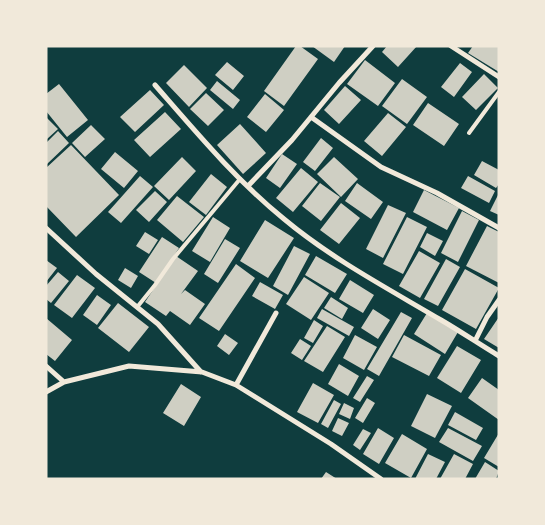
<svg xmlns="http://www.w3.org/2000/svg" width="545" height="525" viewBox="0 0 545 525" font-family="Inter,sans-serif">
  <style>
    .building { fill: #cfcfc3 }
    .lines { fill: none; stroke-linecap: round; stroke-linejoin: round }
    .service { stroke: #f1e9da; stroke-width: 4 }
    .minor { stroke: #f1e9da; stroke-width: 5 }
  </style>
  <rect width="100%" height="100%" fill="#0f3d3e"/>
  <path class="building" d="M296,46H300L318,59L284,106L264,91Z
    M312,46H345L334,62Z
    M387,46H417L398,67L382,52Z
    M473,46H499V72L468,53Z
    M365,60L395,83L378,106L347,84Z
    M227,62L244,76L233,90L215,75Z
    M460,63L472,72L454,97L441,87Z
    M184,65L207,88L189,107L166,83Z
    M484,74L498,88L476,110L462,97Z
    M402,79L427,97L407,124L382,106Z
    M217,81L240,100L233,109L210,90Z
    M59,84L88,120L67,137L46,111V94Z
    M345,86L361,100L339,124L324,110Z
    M150,90L164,105L135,132L120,117Z
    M206,93L224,110L208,126L190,109Z
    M265,94L284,110L266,132L247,117Z
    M428,103L459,124L444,146L413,125Z
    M165,112L181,129L150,157L134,140Z
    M388,113L406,127L382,156L364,141Z
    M46,117L58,129L46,140Z
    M240,124L266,153L243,174L217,145Z
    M91,125L105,139L85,157L72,143Z
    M58,131L69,143L46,165V143Z
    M321,138L333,148L315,171L303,162Z
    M71,145L119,195L76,237L46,206V168Z
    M115,152L138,171L124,188L101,169Z
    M282,154L297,164L280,188L266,178Z
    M182,157L196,171L169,200L154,186Z
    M334,157L358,179L341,197L317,174Z
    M482,161L499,170V184L496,188L474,175Z
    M301,168L318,182L293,212L276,198Z
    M211,174L227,187L206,215L189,202Z
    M140,176L153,187L121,223L108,212Z
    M468,176L495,191L489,203L461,188Z
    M320,183L340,197L321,221L302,206Z
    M357,183L383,202L371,219L345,201Z
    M424,190L459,208L447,230L413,212Z
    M155,191L167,202L149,222L136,210Z
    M499,193V215L490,211Z
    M177,196L204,217L183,242L157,220Z
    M341,203L360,218L339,244L320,230Z
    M388,205L406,213L383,258L366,249Z
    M462,211L479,220L458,262L441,253Z
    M213,217L230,228L210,262L192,251Z
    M407,217L427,227L403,274L383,264Z
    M265,220L294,238L268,278L240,261Z
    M487,226L499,232V283L466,266Z
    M145,232L158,240L149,254L136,246Z
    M427,233L443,241L435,256L420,247Z
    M162,237L179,248L156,283L139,272Z
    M225,239L240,248L218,283L204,274Z
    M294,246L310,254L288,295L273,286Z
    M419,251L440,263L420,298L399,286Z
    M176,256L198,271L181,294L185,290L205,304L190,325L170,311L166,316L145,302Z
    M316,256L347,274L335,293L305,275Z
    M446,259L460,267L438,306L424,299Z
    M46,260L57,268L46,282Z
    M236,264L255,278L219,331L199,318Z
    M125,268L138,276L131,288L118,280Z
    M465,269L499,288L476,329L442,310Z
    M58,272L69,281L51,303L46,299V286Z
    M77,275L95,288L72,318L54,305Z
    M304,277L329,293L311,320L286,304Z
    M350,280L374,295L363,313L339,299Z
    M260,282L283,295L275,309L252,296Z
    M97,295L111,305L97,325L83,315Z
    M331,297L348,308L342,319L324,308Z
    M118,303L149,327L129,352L98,328Z
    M322,309L354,327L349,336L317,318Z
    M373,309L390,320L378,339L361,328Z
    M401,312L412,318L379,376L367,369Z
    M427,313L458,332L445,354L414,334Z
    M499,317V348L484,339Z
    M46,318L72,340L55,361L46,354Z
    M314,320L323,326L313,343L304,338Z
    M327,326L345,337L323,372L304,361Z
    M225,334L238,343L229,355L217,346Z
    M355,335L377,347L364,370L343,358Z
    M404,335L441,355L429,376L392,357Z
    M300,339L311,346L302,360L291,353Z
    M457,346L481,360L461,393L437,378Z
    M339,364L359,376L348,396L328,384Z
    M367,376L374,380L360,402L353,398Z
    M482,378L499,390V420L468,398Z
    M313,383L334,395L318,423L297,412Z
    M181,384L201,397L184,426L163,413Z
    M427,394L452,406L435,438L411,426Z
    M367,398L375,403L363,423L355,418Z
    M334,400L341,404L328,428L321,424Z
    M344,403L354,408L350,419L339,414Z
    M455,412L483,428L476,440L448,425Z
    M338,418L349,423L342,436L332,431Z
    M378,428L394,438L379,464L363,454Z
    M448,428L482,446L473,461L439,442Z
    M363,429L371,433L360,450L353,445Z
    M499,433V467L484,458Z
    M402,434L427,449L411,478L385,463Z
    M428,454L445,462L436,479H415Z
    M454,454L473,464L465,479H440Z
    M485,462L499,471L496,479H475Z
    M326,472L337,479H321Z"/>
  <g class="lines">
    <path class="service" d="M469,133L499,92
      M138,306L155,285L173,259L240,179"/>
    <path class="minor" d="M451,46L499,77
      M155,85C196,132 236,180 284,219C332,259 387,288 441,320C460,331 479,344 499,356
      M311,117L381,167L437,193L499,228
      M248,186L292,140L339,83L373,46
      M46,228L96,274L158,324L201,372
      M475,341L487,317L499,300
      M46,366L64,382
      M236,385L276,313
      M46,392L64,382L129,366L202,372L236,385L331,444L381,479"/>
  </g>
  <rect width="545" height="525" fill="none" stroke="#f1e9da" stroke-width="95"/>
</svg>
